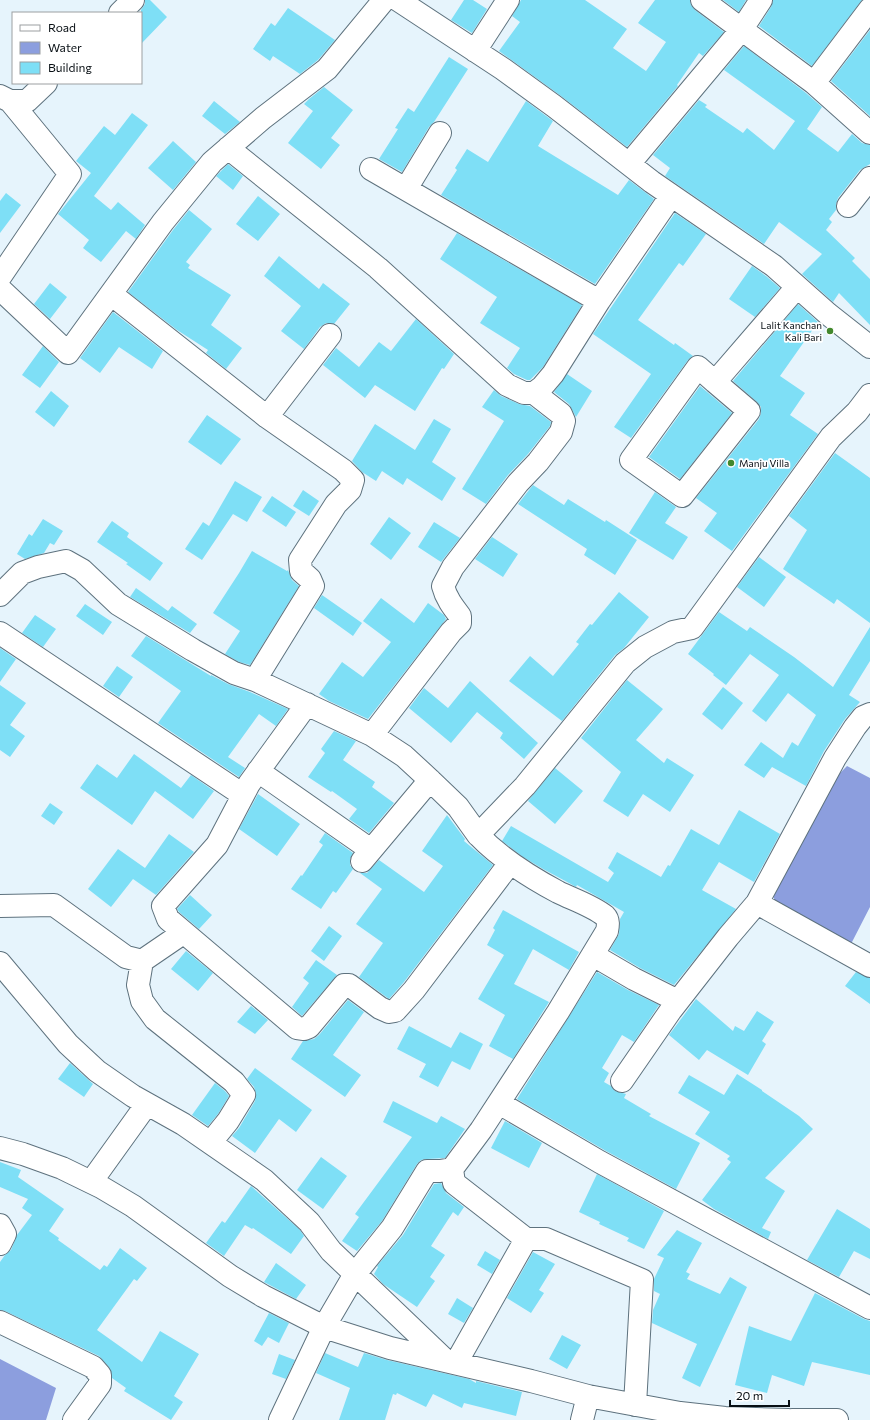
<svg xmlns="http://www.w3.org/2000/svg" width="870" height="1420" viewBox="0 0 870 1420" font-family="Commissioner,sans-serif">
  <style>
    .water { fill: #8c9ede }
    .building { fill: #7edff6 }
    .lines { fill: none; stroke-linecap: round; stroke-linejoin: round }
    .minor-casing { stroke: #5e727e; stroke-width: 24 }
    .minor { stroke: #fff; stroke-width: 22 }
    .poi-dot { fill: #42882d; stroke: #fff; stroke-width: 1.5 }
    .labels { text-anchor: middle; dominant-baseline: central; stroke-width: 3.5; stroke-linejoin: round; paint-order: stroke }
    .poi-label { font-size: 10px; fill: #080f14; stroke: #fff; text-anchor: end }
  </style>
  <rect width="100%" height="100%" fill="#e6f4fc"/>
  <path class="water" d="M847,766L870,778V907L852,942L843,949L781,914L769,887L833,780Z
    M0,1359L56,1388L46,1420H0Z"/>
  <path class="building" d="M145,0H150L167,17L141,44V10L145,4Z
    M464,0H473L487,9L472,33L451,20Z
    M521,0H585L627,29L613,48L646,71L666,42L638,23L655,0H690L691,5L695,10L724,32L703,56L699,53L677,85L678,86L627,147L561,96L499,51L520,22L512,16Z
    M723,0H746L739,12Z
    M773,0H862L812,66L759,26L771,7Z
    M288,8L335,40L318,60L300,74L273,56L270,61L253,49L271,23L275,26Z
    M870,30V116L831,81Z
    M744,46L806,93L822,107L807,129L838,152L852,134L862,143L870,145V164L860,170L838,198L836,204V210L829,219L832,222L826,230L855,258L852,261L870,279V325L839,293L833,302L802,274L822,254L779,222L764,244L665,176L670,168L653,155L699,100L707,105L705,107L743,133L747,128L774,150L795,121L724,70Z
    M449,57L468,69L434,122L429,127L402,172L379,159L398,129L395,128L408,108L414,112Z
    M324,87L353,110L331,138L340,145L321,169L288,143L313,111L304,104L309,99Z
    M214,101L240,122L225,134L202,116Z
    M526,101L553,121L538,146L618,195L629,180L654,199L595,284L441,195L457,170L455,168L467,149L488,162Z
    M132,113L148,125L94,196L111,210L118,202L145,225L136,239L126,231L101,262L83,248L89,240L58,214L91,173L76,161L104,126L115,135Z
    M173,141L196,162L173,190L148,168Z
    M228,164L243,176L233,190L216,176Z
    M6,193L21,205L0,233V201Z
    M258,196L280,214L258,241L236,224Z
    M189,210L212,229L186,262L190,265L188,268L231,295L211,325L242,348L226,369L206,353L208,350L177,330L128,292L173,230Z
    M675,213L706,234L683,266L679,263L638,320L674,345L675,343L693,356L688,360L631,438L614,427L651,374L593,334Z
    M457,233L582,305L543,367L530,380H527L514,374L507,368L520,348L480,323L497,297L440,259Z
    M279,256L319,289L323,283L350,304L334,324L326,323L320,327L304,349L281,331L301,306L264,276Z
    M752,266L766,276L780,288L755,317L729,299Z
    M50,283L67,297L50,319L34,304Z
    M798,304L818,322L780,376L805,393L790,415L818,434L732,551L704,531L717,513L696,498L759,419L761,413V407L757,402L733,381Z
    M113,312L163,351L152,369L119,347L100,373L80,358Z
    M416,319L454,354L444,369L442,368L415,411L375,385L365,398L323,365L336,348L359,367L379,342L391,351Z
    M43,346L59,362L40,388L22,375Z
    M567,374L592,391L576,417L569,404L554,392Z
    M700,386L732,413L680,479L649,457Z
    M494,390L501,396L519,404L530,406L551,422L550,426L528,454L508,475L486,504L462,489L504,421L482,407Z
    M51,391L69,406L54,427L35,412Z
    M207,415L241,439L221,465L188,442Z
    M434,419L451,429L432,462L456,478L442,501L407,478L403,485L382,471L376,481L362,472L352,461L375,424L415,450Z
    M835,453L870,478V623L837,599L834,604L783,569L807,530L789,516Z
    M235,481L262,497L247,522L233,514L202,560L185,549L203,522L209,526Z
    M533,485L564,505L568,499L605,522L606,520L637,540L615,575L584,555L587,549L518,504Z
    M303,490L319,501L309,516L293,506Z
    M655,492L676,507L665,523L688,537L673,560L629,533Z
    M272,496L296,512L286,527L262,511Z
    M389,517L411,533L391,560L370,544Z
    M43,519L63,531L54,545L50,543L44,553L25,559L17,554L29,534L32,536Z
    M112,521L129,533L127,537L163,563L150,581L126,564L128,563L97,542Z
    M434,522L460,538L441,562L418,547Z
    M492,537L518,554L503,577L475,559Z
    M252,551L287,571L288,570L292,580L299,586L250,665L239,662L225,654L240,631L213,613L239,573Z
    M759,557L786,577L764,607L737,587Z
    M136,588L168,611L172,606L197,624L190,633L130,597Z
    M619,592L649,617L624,648L615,655L562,721L509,681L530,656L553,676L579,644L576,642L590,624L592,625Z
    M322,595L362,623L353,636L314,608Z
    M381,598L414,623L428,603L444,615L446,619L368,719L329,701L319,694L342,662L363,677L391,642L363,621Z
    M85,604L112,622L103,635L76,616Z
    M719,612L747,631L750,627L794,657L833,687L870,627V661L849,695L860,702L845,719L824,751L806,786L772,767L764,778L744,765L761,742L783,758L792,742L798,746L816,715L788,693L766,722L752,711L779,675L750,654L726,685L713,675L714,674L688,654Z
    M35,615L56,629L43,647L22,633Z
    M146,636L211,676V675L228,684L250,692L288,709L276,726L259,714L228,757L245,768L239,777L158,723L181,691L131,656Z
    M0,648L16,659L0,682Z
    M117,666L133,677L119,697L103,686Z
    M627,680L663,709L636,740L664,763L667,758L694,775L670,812L643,794L628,817L603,801L621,772L581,738Z
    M470,681L538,743L524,759L500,738L503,733L477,712L451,743L409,708L424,688L448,708Z
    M0,685L26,703L10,725L25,736L10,757L0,750Z
    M723,687L743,703L722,730L702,714Z
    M334,731L356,741L343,760L375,782L372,787L394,803L369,833L349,819L357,809L332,791L331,792L308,777L325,753L321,749Z
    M134,754L181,788L191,775L214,791L193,819L155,791L132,825L80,788L97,764L117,778Z
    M555,768L583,791L555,824L528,801Z
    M258,794L300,824L277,856L239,829Z
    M50,803L63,812L54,825L41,816Z
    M739,810L780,834L754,882L719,862L702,890L736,909L674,985L640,968L610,950L619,934L620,919L624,912L577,885L576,887L569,883L543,869L523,857L502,841L511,826L608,882L614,873L608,868L617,852L661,877L668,865L670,866L691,829L719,845Z
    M447,815L465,839L464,841L493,865L404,982L389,999L359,977L383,943L356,924L382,889L360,873H367L379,860L424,892L443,866L422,851Z
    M325,833L353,853L350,859V865L353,869L336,893L333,891L321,909L291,889L301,875L302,876L323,845L319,842Z
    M169,834L194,852L156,895L133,879L111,907L88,889L118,849L145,868Z
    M190,895L212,915L199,929L179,912L177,909Z
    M503,910L579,952L569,970L533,949L514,984L549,1002L513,1059L489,1046L505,1015L478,999L504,955L487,945L495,930L493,928Z
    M329,926L342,936L324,961L311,951Z
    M186,951L213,973L198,991L171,969Z
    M316,960L337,975L302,1016L292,1007L309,983L303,978Z
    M597,972L628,990L659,1005L634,1042L622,1035L602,1068L609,1073L604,1082L611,1086L615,1091L626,1094L624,1098L651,1114L649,1116L700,1143L676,1189L606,1151L517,1099Z
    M856,972L870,978V1004L845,986Z
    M696,999L733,1031L735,1026L744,1031L757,1011L774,1022L762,1041L766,1044L748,1075L707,1050L699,1060L669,1035Z
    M348,1000L364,1012L333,1055L361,1075L345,1097L291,1059L303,1041L314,1039L319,1035Z
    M251,1006L268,1020L255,1034L237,1022Z
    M409,1026L451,1048L460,1032L483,1044L470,1070L452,1061L438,1087L419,1077L426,1064L397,1049Z
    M70,1063L93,1084L84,1097L58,1079Z
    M255,1068L312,1110L296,1132L279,1119L255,1153L232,1136L239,1128L255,1101L256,1094L254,1087L247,1079Z
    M737,1074L762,1090V1091L799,1116L813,1129L765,1178L785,1191L762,1228L771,1232L768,1239L714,1209L702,1200L731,1162L727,1159L730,1156L695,1134L710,1112L678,1093L689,1075L724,1095Z
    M215,1083L225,1091L229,1096L218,1114L208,1126L192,1115Z
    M393,1101L437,1123L441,1116L465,1129L445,1158L427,1159L421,1160L417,1164L382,1221L357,1251L342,1241L359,1217L355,1214L412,1137L383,1122Z
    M505,1121L542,1143L529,1168L491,1148Z
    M321,1157L347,1176L323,1209L297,1190Z
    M0,1162L21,1170L18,1177L64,1209L49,1231L59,1238L58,1240L100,1270L104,1265L107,1267L120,1248L147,1268L137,1281L134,1279L97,1330L142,1362L160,1331L199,1354L174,1396L183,1402L171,1420L124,1391L126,1388L112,1378L109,1367L99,1356L5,1311L0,1310V1262L5,1255L11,1250L17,1235L32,1215L22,1208L28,1199L0,1187Z
    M597,1174L664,1211L644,1249L627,1241L629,1238L599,1224L600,1222L579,1212Z
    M441,1183L446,1193L464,1207L458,1216L453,1212L431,1246L445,1255L430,1277L435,1281L417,1307L383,1284L374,1274L378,1267L377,1266L403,1235L434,1184Z
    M251,1186L300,1230L304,1236L291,1254L253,1228L252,1229L245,1225L224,1256L206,1243L222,1221L225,1223Z
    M837,1209L870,1229V1259L854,1251L839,1277L807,1260Z
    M677,1230L702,1243L686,1272L690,1274L687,1279L720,1294L730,1277L747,1287L700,1387L682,1378L697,1344L652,1323L653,1310L660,1294L654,1291V1279L664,1258L657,1255Z
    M485,1251L500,1260L492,1274L477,1265Z
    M533,1252L555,1264L539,1290L544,1293L531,1313L507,1298Z
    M276,1263L306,1285L296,1299L264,1282Z
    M815,1293L864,1319L870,1321V1375L812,1362L804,1386L772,1375L767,1393L735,1385L749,1326L791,1341Z
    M457,1298L473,1308L464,1323L448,1314Z
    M269,1313L289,1323L279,1343L268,1337L262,1346L254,1341Z
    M562,1335L581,1345L567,1369L549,1359Z
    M325,1353L358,1367L364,1353L387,1360L469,1379L476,1383V1381L522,1392L516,1416L464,1403L462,1408L433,1394L426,1407L397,1393L396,1395L393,1394L385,1420H339L350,1388L316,1373Z
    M279,1354L295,1360L286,1379L272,1374Z"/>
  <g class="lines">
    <g class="minor-casing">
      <path id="minor" d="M398,0L503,69L554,106L652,182L774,266L828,314L870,347
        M702,0L814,83L870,133
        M120,13L133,0
        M475,51L508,0
        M814,83L870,9
        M0,96L10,101H27L46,83
        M228,148L378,268L507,385L524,393H534L542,387L553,374L599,301L671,196
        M629,164L742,29L761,0
        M371,169L599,301
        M406,189L440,133
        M848,206L870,178
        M0,277L70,174L10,101
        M0,289L68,353L163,222L212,162L263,118L327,69L384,0
        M111,294L267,417L343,470L353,480L350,490L336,504L300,560L301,571L310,579L313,586L255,680
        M715,382L698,367L631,460L682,496L749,411L715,382L797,287
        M267,417L330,335
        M0,595L22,573L38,567L66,561L82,570L118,604L193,650L234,673L255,680L372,735L404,756L430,780L458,807L478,835
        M0,633L243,795
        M307,704L249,784L217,845L163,906L168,919L297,1028L304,1029L309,1027L344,985H349L380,1008L389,1012L395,1011L414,990L510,863
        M372,735L451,632L460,623V616C453,607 446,598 443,586L453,567L518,483L538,462L561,432L564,421L561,414L534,393
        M258,771L371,850
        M362,861L430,780
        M757,903L835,758L855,727L863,717L870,714
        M0,906L54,905L126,957L142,961L183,933
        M593,955L634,979L678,1001
        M142,961L138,985L142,1001L155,1019L234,1082L244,1095L228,1121L211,1142
        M0,963L68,1044L97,1071L133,1096L183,1124L264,1180L309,1222L331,1251L445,1360
        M622,1081L671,1010L728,937L757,903L870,966
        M499,1103L600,1162L870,1308
        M0,1148L23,1154L62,1168L101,1187L133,1206L230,1276L263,1296L324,1327L390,1348L531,1381L588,1396L582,1420
        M452,1169L454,1183L526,1239L456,1363
        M91,1182L147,1104
        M0,1225L5,1234L0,1244
        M526,1239H546L642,1280L635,1405
        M0,1322L93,1367L100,1375V1384L74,1420
        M588,1396L680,1413L725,1418L788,1420
        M280,1420L324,1327L355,1274L392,1228L427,1171H440L452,1169L481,1130L558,1012L607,931C608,926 609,920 605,916C593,906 572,899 558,892C530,877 501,859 478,835L525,786L625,663L645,647L673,632L692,628L831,437L857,412L870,395
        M792,1420H837"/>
    </g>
    <use href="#minor" class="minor"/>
  </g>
  <g class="poi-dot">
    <circle cx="830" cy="331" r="4"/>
    <circle cx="731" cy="463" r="4"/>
  </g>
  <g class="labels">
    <g class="poi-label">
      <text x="822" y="325">Lalit Kanchan<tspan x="822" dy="12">Kali Bari</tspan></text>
      <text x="739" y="463" text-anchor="start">Manju Villa</text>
    </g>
  </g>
  <rect x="12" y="12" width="130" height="72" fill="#ffffff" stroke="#9c9fa1"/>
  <rect x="20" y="25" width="20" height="6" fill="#ffffff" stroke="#9c9fa1"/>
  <text x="48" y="32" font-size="12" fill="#080f14">Road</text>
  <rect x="20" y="42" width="20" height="12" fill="#8c9ede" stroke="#9c9fa1"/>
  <text x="48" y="52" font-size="12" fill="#080f14">Water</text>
  <rect x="20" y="62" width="20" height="12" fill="#7edff6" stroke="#9c9fa1"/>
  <text x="48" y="72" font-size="12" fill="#080f14">Building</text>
  <path d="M730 1400v6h59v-6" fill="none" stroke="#080f14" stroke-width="2"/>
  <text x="736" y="1400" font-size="12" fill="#080f14" stroke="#ffffff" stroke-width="3" paint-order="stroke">20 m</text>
</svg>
